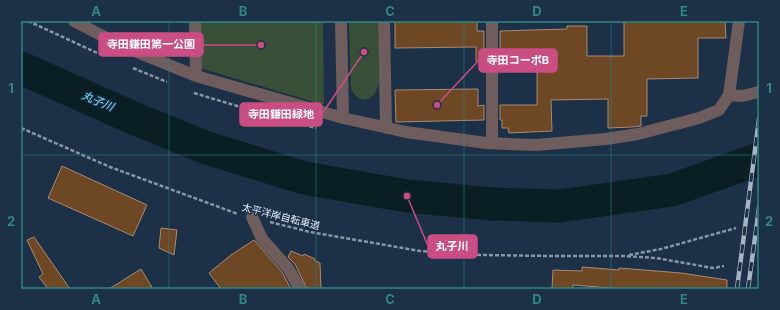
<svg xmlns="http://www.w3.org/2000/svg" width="780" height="310" viewBox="0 0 780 310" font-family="Inter,'Noto Sans JP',sans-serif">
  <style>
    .green { fill: #385037 }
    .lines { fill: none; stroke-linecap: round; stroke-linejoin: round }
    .river { stroke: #091f24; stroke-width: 33 }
    .building { fill: #6e4724; stroke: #a88b73 }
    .path { stroke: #8797aa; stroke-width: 2.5; stroke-dasharray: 4 2; stroke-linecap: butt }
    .street { stroke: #6e5d5c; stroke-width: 12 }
    .rail-casing { stroke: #a6b5c6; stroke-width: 4.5 }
    .rail { stroke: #1c3047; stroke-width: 3; stroke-dasharray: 9; stroke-linecap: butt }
    .grid { fill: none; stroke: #2e8883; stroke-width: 1; stroke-opacity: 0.55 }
    .labels { text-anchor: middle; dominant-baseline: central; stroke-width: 3; stroke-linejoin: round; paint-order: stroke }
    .street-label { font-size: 10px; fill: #e0edfc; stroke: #1c3047 }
    .water-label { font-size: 11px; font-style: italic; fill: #7be2fc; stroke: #1c3047 }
    .leader { fill: none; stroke: #ca4d83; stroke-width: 1.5 }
    .callout-dot { fill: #ca4d83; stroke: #1c3047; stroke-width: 1.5 }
    .callout { fill: #ca4d83; stroke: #ca4d83; stroke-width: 1.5 }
    .callout-label { font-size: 11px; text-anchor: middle; font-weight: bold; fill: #fff }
    .neatline { fill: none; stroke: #2e8883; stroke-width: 1.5 }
    .grid-label { font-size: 13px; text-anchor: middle; font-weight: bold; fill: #2e8883 }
  </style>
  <rect width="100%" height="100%" fill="#1c3047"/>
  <path class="green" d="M200,21H323L324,105L200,68Z
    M349,21H378L379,82C375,101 361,107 351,89Z"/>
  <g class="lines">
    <path class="river" d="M21,68L131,117L204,147L304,178L407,196L492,204L560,206L672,190L759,159"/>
  </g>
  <path class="building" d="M395,21H477V31H484V62L476,61V47L395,48Z
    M624,21H725L726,38H698V78L647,79V116H641V126L632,127L608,128V99L551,100L552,131L509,133L508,128H502V120H500V105H537V63L500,62V31L567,29V26H587V56H624Z
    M478,89V106L484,105V120L396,122L395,90Z
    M62,166L147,205L133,236L48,198Z
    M161,228L177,230L174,255L159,248Z
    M34,237L70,289H48L39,277L43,274L27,240Z
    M254,240L282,272L291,289H221L209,273L231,255Z
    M291,251L303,256L304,254L315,259L314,260L320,263L321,289H307L295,264L288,257Z
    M582,267L619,270V268L681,273L727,280V289H623L573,285L572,289H552L553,270L582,271Z
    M141,269L153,289H109Z"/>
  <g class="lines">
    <path class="path" d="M28,21L104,56
      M133,68L167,82
      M194,93L267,115L316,128
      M21,128L110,167L238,214
      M270,222L310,232L420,251L481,255L551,256H625L656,258L713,268L724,266
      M629,255L661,249L736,228"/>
    <path class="street" d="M74,21L120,45L196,76L343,118L406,132L486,143L535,145L606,139L638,134L699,118L719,110L729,95L739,21
      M195,21L196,76
      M341,21L343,118
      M384,21L386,128
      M729,95L742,96L759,92
      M492,143V21
      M252,217L262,239L288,268L300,289"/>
    <g class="rail-casing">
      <path id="rail" d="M737,289L759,119
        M748,289L759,208"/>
    </g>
    <use href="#rail" class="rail"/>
  </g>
  <path class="grid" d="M169,21V289M316,21V289M464,21V289M611,21V289M21,155H759"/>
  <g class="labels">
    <g class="street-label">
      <text transform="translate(281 216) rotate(14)">太平洋岸自転車道</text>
    </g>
    <g class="water-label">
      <text transform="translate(98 101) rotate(23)">丸子川</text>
    </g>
  </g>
  <path class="leader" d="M261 45L203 45M437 105L479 60M364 52L322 114M407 196L428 246"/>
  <g class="callout-dot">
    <circle cx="261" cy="45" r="4"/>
    <circle cx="437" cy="105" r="4"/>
    <circle cx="364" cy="52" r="4"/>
    <circle cx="407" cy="196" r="4"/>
  </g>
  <g class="callout">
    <rect x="99" y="33" width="104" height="23" rx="4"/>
    <rect x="479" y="49" width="78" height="23" rx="4"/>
    <rect x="240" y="103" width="82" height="23" rx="4"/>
    <rect x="428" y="235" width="49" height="23" rx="4"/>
  </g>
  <g class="callout-label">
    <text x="151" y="48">寺田鎌田第一公園</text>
    <text x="518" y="64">寺田コーポB</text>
    <text x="281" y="118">寺田鎌田緑地</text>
    <text x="452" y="250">丸子川</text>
  </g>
  <rect width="780" height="310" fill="none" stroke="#1c3047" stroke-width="44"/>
  <rect x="22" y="22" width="736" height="266" class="neatline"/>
  <g class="grid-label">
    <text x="96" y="16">A</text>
    <text x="243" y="16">B</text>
    <text x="390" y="16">C</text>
    <text x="537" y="16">D</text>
    <text x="684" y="16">E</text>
    <text x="11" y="93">1</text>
    <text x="769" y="93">1</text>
    <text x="11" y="226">2</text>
    <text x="769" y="226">2</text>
    <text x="96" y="304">A</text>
    <text x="243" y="304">B</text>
    <text x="390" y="304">C</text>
    <text x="537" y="304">D</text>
    <text x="684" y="304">E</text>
  </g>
</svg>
